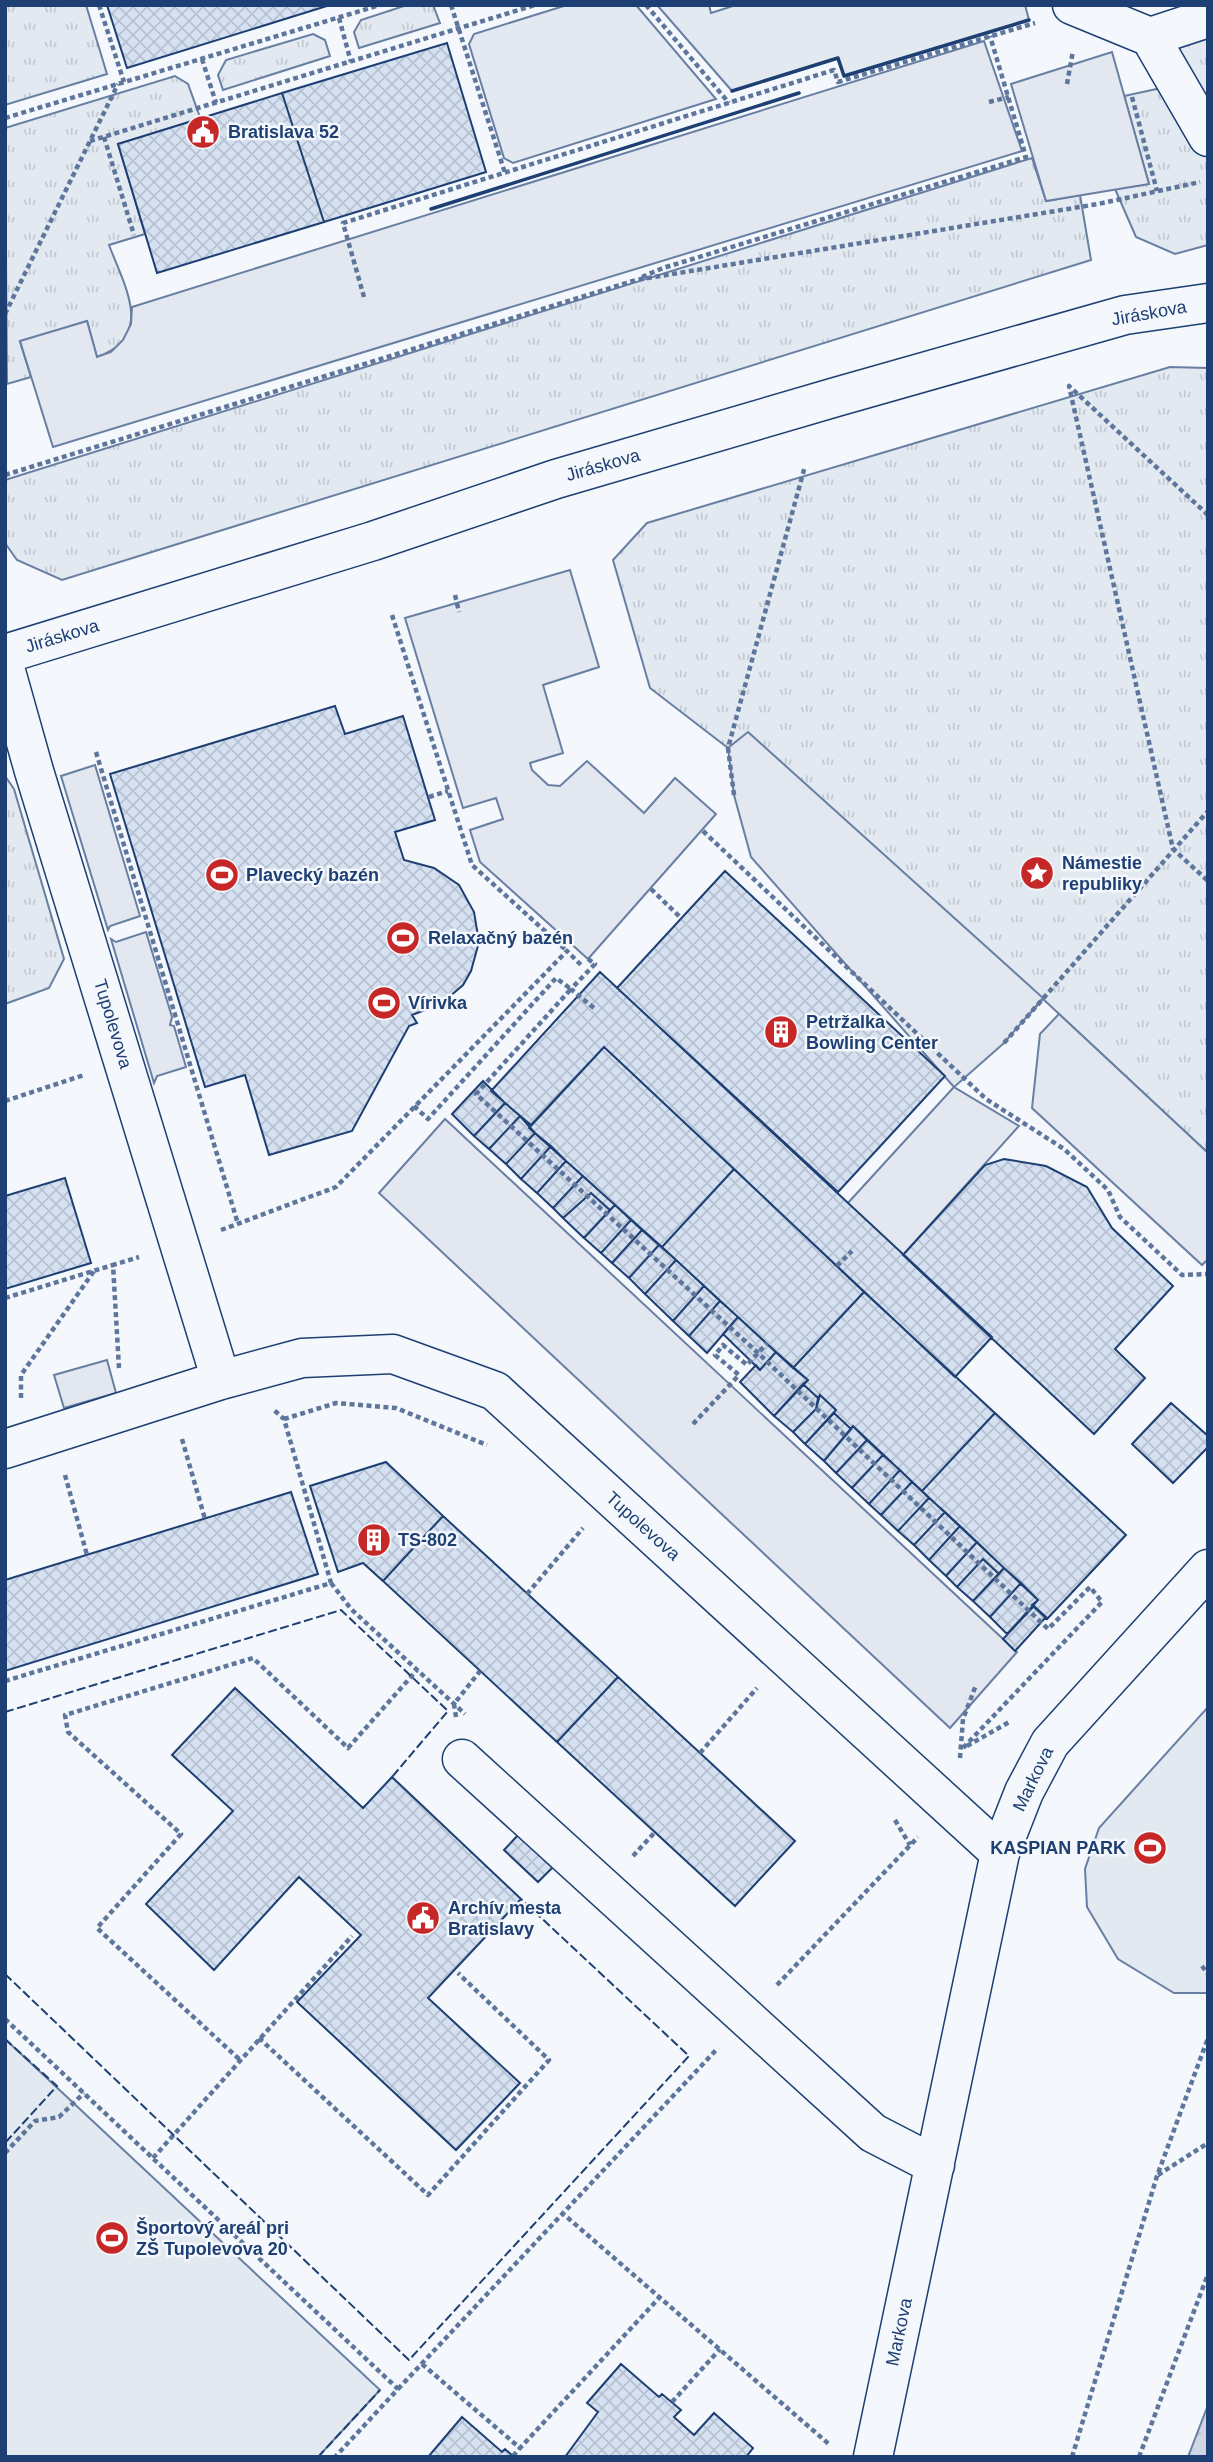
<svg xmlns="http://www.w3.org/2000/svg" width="1213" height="2462" viewBox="0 0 1213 2462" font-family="Arial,sans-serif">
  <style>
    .grass { fill: url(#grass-tufts); stroke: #687fa3; stroke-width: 2 }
    .park { fill: #e3e9f0; stroke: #687fa3; stroke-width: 2 }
    .parking { fill: #e3e8f0; stroke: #687fa3; stroke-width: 2 }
    .water { fill: url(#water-ripples); stroke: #687fa3; stroke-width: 2 }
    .building { fill: url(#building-cross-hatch); stroke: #1d3f73; stroke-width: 2 }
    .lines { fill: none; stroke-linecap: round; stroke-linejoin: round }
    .minor-casing { stroke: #1d3f73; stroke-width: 41 }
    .path { stroke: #5e769c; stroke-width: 4.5; stroke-dasharray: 5 3.5; stroke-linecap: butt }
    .minor { stroke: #f4f7fb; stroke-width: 38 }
    .fence { stroke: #1d3f73; stroke-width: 2; stroke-dasharray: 9 3.5; stroke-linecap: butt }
    .wall { stroke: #1d3f73; stroke-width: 3.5 }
    .labels { text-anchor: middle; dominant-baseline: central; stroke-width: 5; stroke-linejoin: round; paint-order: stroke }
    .poi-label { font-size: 18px; font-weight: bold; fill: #1d3f73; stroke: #f4f7fb; text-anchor: start }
    .street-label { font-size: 18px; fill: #1d3f73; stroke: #f4f7fb }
  </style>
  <defs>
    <pattern id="grass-tufts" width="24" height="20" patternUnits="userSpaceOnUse" patternTransform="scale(1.75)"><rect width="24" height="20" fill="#e3e9f0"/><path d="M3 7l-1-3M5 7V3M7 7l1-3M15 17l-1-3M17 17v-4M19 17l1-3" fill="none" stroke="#c2c9d1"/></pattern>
    <pattern id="water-ripples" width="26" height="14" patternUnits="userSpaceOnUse" patternTransform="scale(1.75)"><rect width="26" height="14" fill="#cfd7e4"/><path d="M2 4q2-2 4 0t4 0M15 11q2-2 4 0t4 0" fill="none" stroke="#b1bac7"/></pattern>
    <pattern id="building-cross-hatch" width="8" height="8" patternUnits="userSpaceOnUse" patternTransform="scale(1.75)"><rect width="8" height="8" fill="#d5e0f0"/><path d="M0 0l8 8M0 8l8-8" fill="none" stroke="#b6c1d1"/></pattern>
  </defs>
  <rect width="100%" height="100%" fill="#f4f7fb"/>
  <path class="grass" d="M5,5H86L107,74L5,105Z
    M407,5H433L440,23L359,48L354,32L361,20Z
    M1208,33V245L1175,254L1136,237L1115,189L1149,184L1124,96L1189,82L1175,46Z
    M313,34L325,40L330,56L223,90L218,75L226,60Z
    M175,76L188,84L201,120L118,144L145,234L109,245C124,285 156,337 97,357L87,321L20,342L31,377L7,384L5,128Z
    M1032,158L1046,201L1080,195L1091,260L62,580L17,560L5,543V480Z
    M1170,367L1208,368V1153L1043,999L1027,1017L728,748L650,688L613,560L647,523Z
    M5,776L14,789L64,959L49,988L5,1004Z"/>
  <path class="park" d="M567,5H636L716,99L513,163L504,158L469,44L474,34Z
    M657,5H709L711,13L736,5H1025L1029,20L844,76L837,58L732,91Z
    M1208,1707V1993H1174L1118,1959L1087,1907L1085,1869L1099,1828Z
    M5,2039L380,2390L318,2457H5Z"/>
  <path class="parking" d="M984,41L1022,151L53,447L20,341L87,321L97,357L111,352L123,340L131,324L132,307Z
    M1112,52L1149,184L1046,201L1011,84Z
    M570,570L599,667L543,685L563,753L530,763L532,770L548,785L560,786L587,761L644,813L675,778L716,814L588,959L480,862L470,830L503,819L496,798L463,808L405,618Z
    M748,732L1043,998L1004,1043L954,1087L1019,1126L903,1255L847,1204L954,1087L751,857L734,795L728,748Z
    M95,765L140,916L110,926L108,930L61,776Z
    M146,932L172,1017L170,1025L174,1026L186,1067L157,1076L154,1083L111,939L116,942Z
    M1059,1014L1208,1153V1259L1202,1265L1032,1108L1040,1034Z
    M445,1119L1017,1652L950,1728L379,1193Z
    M107,1360L116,1393L64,1408L54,1375Z"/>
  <path class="water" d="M1208,2405V2457H1188Z"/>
  <path class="building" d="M107,5H330L127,68Z
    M447,43L486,172L324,222L282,93Z
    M282,93L324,222L157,273L118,144Z
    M335,706L345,734L403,716L435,820L395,832L404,860L434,868L459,885L474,912L479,942L471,971L463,985L441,1004L412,1015L417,1023L409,1026L352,1131L269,1155L245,1075L205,1087L110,774Z
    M725,871L945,1076L838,1192L617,988Z
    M600,972L992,1337L955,1377L604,1047L531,1125L491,1091Z
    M604,1047L734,1169L662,1247L529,1128Z
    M483,1081L505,1103L474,1136L452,1114Z
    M505,1103L520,1116L489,1149L474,1136Z
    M520,1116L535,1133L506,1164L489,1149Z
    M535,1133L551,1146L521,1179L506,1164Z
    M551,1146L566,1161L537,1193L521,1179Z
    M1004,1159L1046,1166L1087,1187L1112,1228L1173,1286L1115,1349L1145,1378L1094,1434L903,1255L985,1165Z
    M566,1161L583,1176L553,1208L537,1193Z
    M734,1169L864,1292L793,1368L662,1247Z
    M583,1176L615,1205L610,1210L591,1193L563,1218L553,1208Z
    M65,1178L91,1263L5,1289V1196Z
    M591,1193L610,1210L584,1238L563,1218Z
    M615,1205L631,1220L601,1253L584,1238Z
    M631,1220L642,1230L612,1263L601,1253Z
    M642,1230L659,1245L629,1278L612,1263Z
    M659,1245L676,1260L645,1294L629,1278Z
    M676,1260L704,1286L673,1321L645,1294Z
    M704,1286L720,1301L689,1336L673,1321Z
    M864,1292L995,1413L922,1491L853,1426L851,1429L834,1413L836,1410L820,1395L818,1398L803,1384L808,1380L793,1368Z
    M720,1301L738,1317L707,1353L689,1336Z
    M738,1317L776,1352L760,1370L723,1334Z
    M776,1352L808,1380L774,1416L740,1382L756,1365L760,1370Z
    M803,1384L818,1398L816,1409L793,1432L774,1416Z
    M820,1395L836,1410L805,1444L793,1432L816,1409Z
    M1171,1403L1208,1436V1447L1173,1483L1132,1444Z
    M834,1413L851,1429L824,1461L805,1444Z
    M995,1413L1126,1535L1047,1619L1032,1605L1038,1600L922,1491Z
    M853,1426L867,1440L836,1473L824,1461Z
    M867,1440L883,1455L852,1488L836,1473Z
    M883,1455L900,1470L869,1504L852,1488Z
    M386,1462L443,1516L383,1581L363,1563L338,1572L310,1486Z
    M900,1470L912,1482L881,1515L869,1504Z
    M912,1482L929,1498L898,1531L881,1515Z
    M291,1492L318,1574L5,1671V1580Z
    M929,1498L945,1512L914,1545L898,1531Z
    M945,1512L960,1526L929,1560L914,1545Z
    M443,1516L618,1677L557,1742L383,1581Z
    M960,1526L977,1542L946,1576L929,1560Z
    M977,1542L1004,1568L999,1574L983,1559L957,1587L946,1576Z
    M983,1559L999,1574L973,1601L957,1587Z
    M1004,1568L1021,1583L990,1617L973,1601Z
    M1021,1583L1038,1600L1007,1634L990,1617Z
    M1034,1606L1046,1617L1015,1651L1003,1639Z
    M618,1677L795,1841L735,1906L557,1742Z
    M235,1688L363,1808L392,1777L521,1899L428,1998L520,2083L456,2150L297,2002L361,1935L299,1877L214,1970L146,1904L233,1811L172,1755Z
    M519,1834L554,1866L538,1882L504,1850Z
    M621,2364L659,2397L662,2394L681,2410L674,2417L694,2435L714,2413L753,2448L746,2457H565L598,2412L587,2403Z
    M462,2417L502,2452L505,2449L514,2457H428Z"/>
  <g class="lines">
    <g class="minor-casing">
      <path id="minor" d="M1072,5L1150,37L1208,18
        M1150,37L1208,137
        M5,654L373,541L556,479L836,397L1125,315L1208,303
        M5,668L34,771L221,1380
        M5,1449L221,1380L302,1358L393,1354L495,1391L1000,1853
        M462,1759L873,2133L935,2165
        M873,2457L1000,1853L1024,1792L1050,1743L1208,1569"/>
    </g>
    <path class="path" d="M99,5L124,82
      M451,5L505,173
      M646,5L729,103
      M339,18L351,62
      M202,59L216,103
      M1067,84L1073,51
      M1132,97L1157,191
      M989,102L1009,97
      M5,118L380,5
      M104,137L134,235
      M90,141L535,5
      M642,277L663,268L1026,157L990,36
      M364,297L343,223L834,70L838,82L1035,23
      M5,314L118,84
      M5,475L636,280L1098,204L1200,182
      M1208,515L1069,386L1173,849L1208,881
      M455,595L459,612
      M392,615L472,865L567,951
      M96,752L238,1224
      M734,795L728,748L805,466
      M429,797L448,791
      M703,831L986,1099L1064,1149L1108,1190L1120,1217L1182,1275L1208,1274
      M651,889L682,919
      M588,959L595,964L571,989L595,1009
      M1004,1043L1208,811
      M5,1101L84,1075
      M414,1106L428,1119L556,978L571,989L476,1094L758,1353L1048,1629L1090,1587L1102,1602L963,1748
      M221,1230L336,1187L567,951L582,966
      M837,1266L852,1251
      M5,1298L113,1265
      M119,1368L113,1265L139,1257
      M21,1398V1375L94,1271
      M284,1419L336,1403L396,1408L487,1445
      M693,1424L739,1375L715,1355L723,1345L747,1365L767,1343
      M182,1439L205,1519
      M65,1475L87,1555
      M331,1583L351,1609L465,1714
      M527,1594L583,1528
      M5,1681L331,1583L284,1419L274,1410
      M456,1717L454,1704L480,1671
      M967,1746L1011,1721
      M700,1753L757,1688
      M960,1758L963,1719L976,1685
      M895,1820L910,1845
      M633,1856L655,1832
      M1202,1966L1208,1974
      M777,1985L918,1837
      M5,2019L398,2389L335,2457
      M259,2038L428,2195L549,2060L458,1973
      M239,2059L97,1928L181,1834L68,1732L65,1715L253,1658L348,1748L417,1670
      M5,2153L35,2121L59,2117L84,2093
      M153,2158L352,1936
      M1158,2175L1208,2143
      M561,2212L830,2445
      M422,2364L520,2448L660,2297
      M398,2389L718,2048
      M672,2402L720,2349
      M513,2456L520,2448
      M1072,2457L1157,2176L1208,2038
      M1139,2457L1208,2274"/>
    <use href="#minor" class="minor"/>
    <path class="fence" d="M5,1712L341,1610L448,1711L392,1777
      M5,1974L409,2360L689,2056L521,1899
      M5,2039L57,2086L5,2143
      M318,2457L380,2390"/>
    <path class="wall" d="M732,91L838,58L844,76L1029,20
      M431,209L799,93"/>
  </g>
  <defs>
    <g id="civic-disc" transform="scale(1.75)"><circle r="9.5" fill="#c62828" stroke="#f4f7fb"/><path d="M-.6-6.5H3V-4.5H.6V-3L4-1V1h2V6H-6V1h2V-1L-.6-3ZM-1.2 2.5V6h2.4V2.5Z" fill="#fff"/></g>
    <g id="sight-disc" transform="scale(1.75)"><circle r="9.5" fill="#c62828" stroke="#f4f7fb"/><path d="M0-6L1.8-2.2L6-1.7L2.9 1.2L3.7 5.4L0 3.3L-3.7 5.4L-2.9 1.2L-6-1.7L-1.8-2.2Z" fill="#fff"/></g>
    <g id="stadium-disc" transform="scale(1.75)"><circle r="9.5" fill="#c62828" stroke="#f4f7fb"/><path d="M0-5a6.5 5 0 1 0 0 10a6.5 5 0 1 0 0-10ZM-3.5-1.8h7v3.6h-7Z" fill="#fff"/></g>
    <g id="building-disc" transform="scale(1.75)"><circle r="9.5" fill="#c62828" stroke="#f4f7fb"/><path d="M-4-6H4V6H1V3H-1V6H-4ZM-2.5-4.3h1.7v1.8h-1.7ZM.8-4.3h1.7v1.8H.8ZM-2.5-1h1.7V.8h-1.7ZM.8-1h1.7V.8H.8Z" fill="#fff"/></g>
  </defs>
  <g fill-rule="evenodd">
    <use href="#civic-disc" x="203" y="132"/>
    <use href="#sight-disc" x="1037" y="873"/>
    <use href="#stadium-disc" x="222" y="875"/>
    <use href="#stadium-disc" x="403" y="938"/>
    <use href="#stadium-disc" x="384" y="1003"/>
    <use href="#building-disc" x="781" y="1032"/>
    <use href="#building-disc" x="374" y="1540"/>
    <use href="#stadium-disc" x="1150" y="1848"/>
    <use href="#civic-disc" x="423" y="1918"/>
    <use href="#stadium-disc" x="112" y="2238"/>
  </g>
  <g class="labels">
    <g class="poi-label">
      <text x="228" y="132">Bratislava 52</text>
      <text x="1062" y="863">Námestie<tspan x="1062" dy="21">republiky</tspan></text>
      <text x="246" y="875">Plavecký bazén</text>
      <text x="428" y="938">Relaxačný bazén</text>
      <text x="408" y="1003">Vírivka</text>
      <text x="806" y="1022">Petržalka<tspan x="806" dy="21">Bowling Center</tspan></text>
      <text x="398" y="1540">TS-802</text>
      <text x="1126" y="1848" text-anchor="end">KASPIAN PARK</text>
      <text x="448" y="1908">Archív mesta<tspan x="448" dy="21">Bratislavy</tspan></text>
      <text x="136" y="2228">Športový areál pri<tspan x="136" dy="21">ZŠ Tupolevova 20</tspan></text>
    </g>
    <g class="street-label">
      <text transform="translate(1149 313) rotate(-10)">Jiráskova</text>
      <text transform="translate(603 465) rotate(-16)">Jiráskova</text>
      <text transform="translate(62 636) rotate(-17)">Jiráskova</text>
      <text transform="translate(113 1024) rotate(73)">Tupolevova</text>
      <text transform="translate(643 1526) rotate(42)">Tupolevova</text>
      <text transform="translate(1033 1779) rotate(-64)">Markova</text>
      <text transform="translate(899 2332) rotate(-78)">Markova</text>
    </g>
  </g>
  <rect width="1213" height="2462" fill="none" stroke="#1d3f73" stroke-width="14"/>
</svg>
